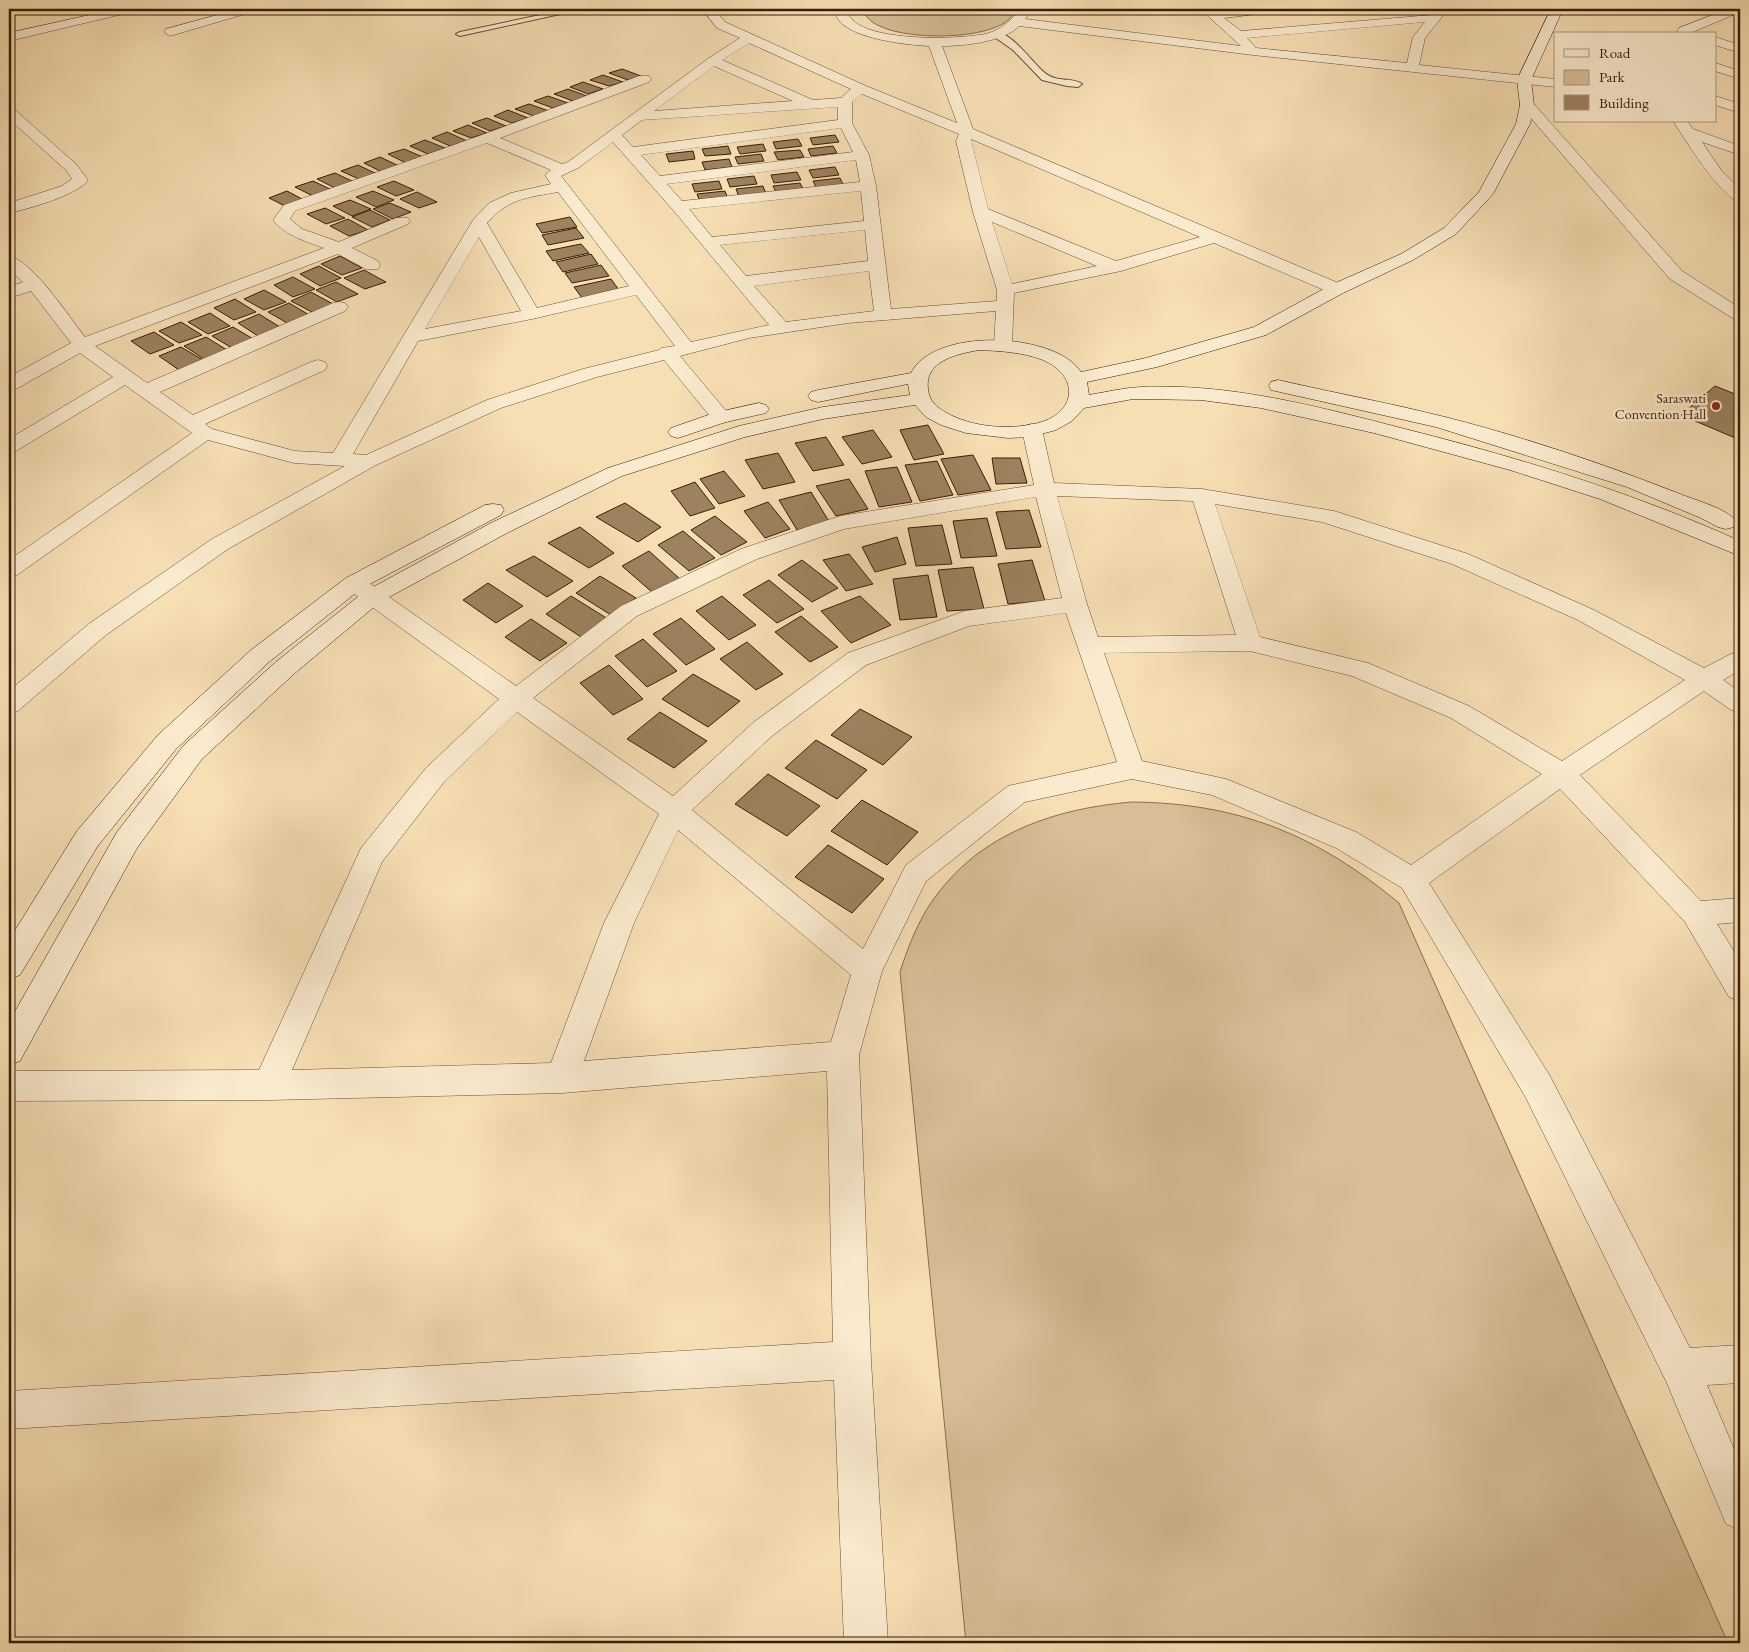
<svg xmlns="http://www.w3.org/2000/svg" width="1749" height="1652" viewBox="0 0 1749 1652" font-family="'EB Garamond',serif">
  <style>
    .green { fill: #d7be96; stroke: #886e4c }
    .building { fill: #9c825f; stroke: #391d03 }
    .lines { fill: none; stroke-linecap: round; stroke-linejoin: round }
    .lane-casing { stroke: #684e2f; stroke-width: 2 }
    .street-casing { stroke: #684e2f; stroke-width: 1 }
    .secondary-casing { stroke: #391d03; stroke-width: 1 }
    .lane { fill: #faeace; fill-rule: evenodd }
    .street { fill: #faeace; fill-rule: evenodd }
    .secondary { fill: #faeace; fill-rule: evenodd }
    .poi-dot { fill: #8f2418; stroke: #faeace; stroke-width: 2 }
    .labels { text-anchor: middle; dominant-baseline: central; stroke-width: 5; stroke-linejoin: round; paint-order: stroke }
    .far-poi-label { font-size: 14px; fill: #391d03; stroke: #faeace; text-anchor: end }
  </style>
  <rect width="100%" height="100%" fill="#f7dfb4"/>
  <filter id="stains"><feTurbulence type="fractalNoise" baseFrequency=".004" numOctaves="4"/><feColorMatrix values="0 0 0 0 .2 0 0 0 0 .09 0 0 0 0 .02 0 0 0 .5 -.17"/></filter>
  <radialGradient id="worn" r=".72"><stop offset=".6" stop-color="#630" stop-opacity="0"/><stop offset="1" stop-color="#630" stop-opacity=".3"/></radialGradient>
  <path class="green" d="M864,9H1013V14C998,45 865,43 864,9Z
    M1132,802C1239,803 1317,835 1399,903L1728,1643H966L900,972C907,950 915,929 927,909C973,836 1050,809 1132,802Z"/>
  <path class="building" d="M622,69L641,76L628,80L609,73Z
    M603,75L623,82L609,86L590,80Z
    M583,82L603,89L588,94L570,87Z
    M568,89L587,96L573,101L554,94Z
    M548,96L568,103L553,108L534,101Z
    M529,104L549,111L534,116L515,109Z
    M508,110L528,118L512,123L494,116Z
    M487,118L506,126L490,131L472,123Z
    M468,125L487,133L471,138L453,131Z
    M447,132L467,141L450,146L432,138Z
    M835,135L839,142L813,145L810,138Z
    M798,139L802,146L776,149L773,142Z
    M425,140L445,148L428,154L410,146Z
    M763,144L766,151L740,154L737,147Z
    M728,146L731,154L705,156L702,149Z
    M833,146L837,153L811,156L808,149Z
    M404,149L423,157L406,163L388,154Z
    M800,150L804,157L778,160L774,152Z
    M693,151L695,159L669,162L666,154Z
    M761,154L764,161L738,164L735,157Z
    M380,157L399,166L382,172L364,163Z
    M729,159L732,167L705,170L702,162Z
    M358,165L377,174L359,179L341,171Z
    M835,167L839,175L813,178L809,170Z
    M797,172L801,180L774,183L771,175Z
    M335,173L354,182L335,188L317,179Z
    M754,176L757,184L730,187L727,179Z
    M840,178L844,186L817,189L813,181Z
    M313,181L332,190L313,196L295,187Z
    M394,181L414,190L396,196L377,187Z
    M719,181L722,189L695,192L692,184Z
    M800,183L804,191L777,194L773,186Z
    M763,186L766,194L739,197L736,189Z
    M287,191L306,201L287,207L269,198Z
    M373,191L394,200L376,207L356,197Z
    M725,191L728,199L700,202L697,194Z
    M417,192L437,202L419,208L400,199Z
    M350,200L371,209L352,216L333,206Z
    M390,203L411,212L393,219L373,209Z
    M325,208L345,218L326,224L307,214Z
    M370,210L390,220L372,227L352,217Z
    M570,217L577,227L542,233L536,224Z
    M348,219L368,230L349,236L330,226Z
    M576,228L584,238L548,245L542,235Z
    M581,244L589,253L553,261L546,251Z
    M591,254L598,264L563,272L556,262Z
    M340,256L362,268L342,275L321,264Z
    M601,265L609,276L572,283L565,273Z
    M319,266L341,278L320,286L300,274Z
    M364,270L386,282L365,289L344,278Z
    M293,277L315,289L293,297L274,285Z
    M611,279L619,290L582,298L574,287Z
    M336,282L358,294L337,302L316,290Z
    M264,290L286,302L264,310L244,299Z
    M311,292L333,304L312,312L291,301Z
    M235,299L256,312L234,320L214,308Z
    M289,303L311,316L289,324L268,312Z
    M210,313L230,326L208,334L188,322Z
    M259,314L280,327L258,336L238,323Z
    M181,322L202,335L179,343L159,331Z
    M233,327L255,340L232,348L212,336Z
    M154,332L174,345L150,354L131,341Z
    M206,337L227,350L204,359L184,346Z
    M181,347L203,360L179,370L159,356Z
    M1715,386L1740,396V440L1681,415Z
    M928,425L944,454L914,460L900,430Z
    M873,430L892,457L862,464L842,437Z
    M826,437L844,465L813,471L795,443Z
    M778,453L795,482L763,489L745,460Z
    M973,455L991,490L958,495L941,459Z
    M992,458H1020L1027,483L996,484Z
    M937,461L953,495L920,501L905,465Z
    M897,467L912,502L879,507L865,471Z
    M724,471L745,496L719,504L700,479Z
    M849,479L868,509L836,516L816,486Z
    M695,482L715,508L690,516L671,491Z
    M811,492L830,523L797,530L779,500Z
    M768,502L790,529L765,538L744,511Z
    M625,503L661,527L638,542L596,517Z
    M1029,510L1041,547L1006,549L996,512Z
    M715,516L747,542L721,555L691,530Z
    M987,518L997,556L961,558L953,521Z
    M942,525L952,564L916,566L908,528Z
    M580,527L614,553L589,568L548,543Z
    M683,531L715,558L689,571L658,545Z
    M897,537L906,564L875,572L862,547Z
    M649,551L680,579L653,593L622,566Z
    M849,554L873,584L846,591L823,560Z
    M534,556L573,581L547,597L506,570Z
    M802,560L838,588L812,602L778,575Z
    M1032,560L1045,601L1008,604L998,564Z
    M973,567L984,609L947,611L938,570Z
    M928,575L937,617L900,620L893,579Z
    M600,576L636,598L611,615L576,593Z
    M769,580L804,609L777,623L743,595Z
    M488,583L523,606L496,623L463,600Z
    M571,596L608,619L581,637L546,614Z
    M722,596L756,625L729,640L696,611Z
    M860,596L891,625L851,643L821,611Z
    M801,616L838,647L810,662L775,632Z
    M681,618L715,649L686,665L653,634Z
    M531,619L567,643L540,661L505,637Z
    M643,639L677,671L647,687L615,656Z
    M747,642L783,674L756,690L720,659Z
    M609,665L643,699L613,715L580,683Z
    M693,674L740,701L708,727L662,699Z
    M860,709L912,737L883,765L831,735Z
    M660,712L707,741L674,768L627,739Z
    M816,740L867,770L837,799L785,768Z
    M768,774L820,806L787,836L735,804Z
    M862,800L918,832L887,865L831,831Z
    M828,845L884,879L852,913L795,877Z"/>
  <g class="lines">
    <g class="lane-casing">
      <path id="lane" d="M569,9H583L460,36L456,34L460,32Z
        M993,32C1011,30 1032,63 1045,73C1057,83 1073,77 1082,84L1078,87L1067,86L1042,80L1013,50L993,36Z"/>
    </g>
    <g class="street-casing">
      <path id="street" d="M9,9H22L20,11L9,14Z
        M117,9H137L131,12L9,41V33Z
        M239,9H257L255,11L170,36L164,32L166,29Z
        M702,9H714L725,22L866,86L957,123L929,46C908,45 834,38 835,9H847C849,44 965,40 989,33C1001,29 1009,22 1017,13L1016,9H1028L1029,14L1025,19L1241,46L1200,9H1213L1216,11L1241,9H1279L1273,12L1224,18L1241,31L1432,15L1437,9H1447L1446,12L1425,38L1419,65L1555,79V87L1253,55L1019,26C1004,42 963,46 942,46L973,129L1343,285L1346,289L1343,293L1337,294L1331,293L1214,243L1121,271L1014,293L1012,345L1009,349L1003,350L997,349L994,345L996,311L848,323L749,338L680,356L731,417L728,421L721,423L714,421L664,360L597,377L501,408L376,465L228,549L106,635L18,711L9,714V691L90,623L212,539L345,466L294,463L208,440L17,575L9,577V560L192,433L125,385L16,451L9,453V439L113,377L80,353L16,389L9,391V377L71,343L31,291L9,298V287L23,282L9,270V256C33,261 69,317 85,337L324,248C306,241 285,236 273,220L284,205L482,135L639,76H649L651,79L649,82L500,138L562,164L568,162L709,58L740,38L717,28ZM1425,22L1413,37L1407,63L1256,48L1247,38ZM749,43L851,89L841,98L813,100L722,60ZM714,66L793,101L654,111ZM862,94L959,134L956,141L973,212L997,290V301L891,309L876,186L869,155L852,123V102ZM838,107V120L633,147L622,135L642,120ZM841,128L853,152L660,176L641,155ZM971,139L1200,237L1116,261L988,209ZM613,142L673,210L769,325L691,342L561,176L578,168ZM487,143L551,170L545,175L551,184L511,193L489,203L473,220L333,453L295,451L212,429L205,424L325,370L327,366L325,362L318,360L311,362L193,415L160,392L345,311L348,307L345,303L339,302L333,303L147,383L95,346L338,254L366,269H378L380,265L378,261L352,248L408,224L410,221L408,218H396L339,242L302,229L290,219L295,211ZM856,160L860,182L682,201L667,184ZM861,191L864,221L712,237L689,209ZM558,192L629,286L537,308L487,223C509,198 526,198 558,192ZM992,222L1097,266L1012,284ZM865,230L868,261L746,276L720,245ZM479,237L521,311L425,329ZM869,271L874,311L786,322L754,286ZM636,295L675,346L661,348L659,350L583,369L487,400L366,455L353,454L418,341L532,319Z
        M1728,9H1740V12L1688,34H1676L1679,28Z
        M1715,37L1740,45V53L1715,45Z
        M1715,63L1740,71V79L1715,71Z
        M1715,96L1740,104V113L1715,105Z
        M1527,101L1532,102L1682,271L1740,308V320L1734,319L1670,279L1522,108L1520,105Z
        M9,108L14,109L76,164L88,180C78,195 28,209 9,213V203L62,186L72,179L66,170L9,119Z
        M1673,121H1687L1693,129L1740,146V155L1702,142L1721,170L1740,189V202C1720,197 1685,139 1673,121Z
        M1032,424L1039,426L1042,430L1054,483L1202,489L1334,511L1468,554L1594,610L1704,668L1731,654L1740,652V670L1723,680L1740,692V713L1731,710L1704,691L1580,775L1701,901L1740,898V922L1717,924L1740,961V1001L1729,997L1685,922L1560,789L1429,883L1550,1076L1690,1348L1740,1345V1383L1707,1385L1740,1463V1530L1726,1524L1666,1381L1526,1098L1402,888L1336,848L1212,795L1132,779L1025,802L926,881L882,971L859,1055L871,1360L888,1643H844L834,1380L9,1429V1391L833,1342L827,1071L562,1093L269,1100L9,1101V1071L259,1070L361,848L426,768L499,699L346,588L343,583L346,578L354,576L362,578L516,686L621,606L741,549L840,516L1034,485L1022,430L1025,426ZM1057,496L1193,501L1236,635L1098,637L1087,604ZM1036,497L1062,598L965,611L848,653L754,722L673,796L533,698L637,616L757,559L844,529ZM1215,504L1322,522L1452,564L1578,620L1685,680L1562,761L1469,706L1368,663L1260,637ZM1066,613L1117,762L1008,786L906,865L863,949L692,810L772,736L866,665L969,626ZM1250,651L1352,676L1451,718L1542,774L1411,865L1356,832L1226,779L1142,761L1104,653ZM517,712L659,814L604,923L551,1063L292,1070L382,862L444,782ZM678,830L851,975L831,1042L584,1061L634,923Z"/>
    </g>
    <g class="secondary-casing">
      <path id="secondary" d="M1551,9H1563L1531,80L1534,105L1530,124L1493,194L1456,234L1413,260L1343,293L1266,335L1157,367L1087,382L1089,395C1106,392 1123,388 1141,387C1229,383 1316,406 1401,428C1517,457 1631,492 1740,541V556L1600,499L1510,470L1374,433L1261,408L1201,400L1133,399L1084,408L1072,421L1056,430L1030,437L1008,438L966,433L941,425L926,417L915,405L823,419L745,437L622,476L507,533L380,602L295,673L202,759L137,848L20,1061L9,1065V1022L117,832L184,745L277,661L364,592L491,523L608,468L739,426L823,407L910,395L908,384L818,402L811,400L808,396L811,392L818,390L911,373C934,327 1055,332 1081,372L1146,358L1254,327L1331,285L1401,254L1444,228L1479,192L1516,124L1520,105L1517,80ZM979,350C1000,351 1023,352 1043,360C1080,376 1077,413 1038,423C1007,431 965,427 939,408C932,403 929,397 928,389C924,361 957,354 979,350Z
        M1278,380C1334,393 1390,403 1445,417C1524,437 1604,464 1680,494C1695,500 1728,509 1737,522L1734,527L1726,529L1718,527L1701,518L1627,487L1436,427L1271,390L1269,386L1271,382Z
        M759,403L766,405L769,409L766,413L726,422L678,438L671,436L668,432L671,428L714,413Z
        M493,504L501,505L504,510L501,515L362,588L269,662L176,749L97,847L20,975L9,979V940L77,831L158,735L251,650L346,578L485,505Z"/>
    </g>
    <use href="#lane" class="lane"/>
    <use href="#street" class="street"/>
    <use href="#secondary" class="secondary"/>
  </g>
  <circle class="poi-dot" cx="1716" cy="406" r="5"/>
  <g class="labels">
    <g class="far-poi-label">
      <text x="1706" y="398">Saraswati<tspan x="1706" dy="16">Convention Hall</tspan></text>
    </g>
  </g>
  <rect width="1749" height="1652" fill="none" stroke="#f7dfb4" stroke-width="30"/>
  <rect x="10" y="10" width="1729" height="1632" fill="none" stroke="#391d03" stroke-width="2.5"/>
  <rect x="15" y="15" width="1719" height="1622" fill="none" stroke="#391d03"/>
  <rect x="1554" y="32" width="162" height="90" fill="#faeace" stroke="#ad987d"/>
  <rect x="1564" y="49" width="25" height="8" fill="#faeace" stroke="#ad987d"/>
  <text x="1599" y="58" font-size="15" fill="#391d03">Road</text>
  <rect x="1564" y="70" width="25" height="15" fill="#d7be96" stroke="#ad987d"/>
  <text x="1599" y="82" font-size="15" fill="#391d03">Park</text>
  <rect x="1564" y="95" width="25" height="15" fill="#9c825f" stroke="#ad987d"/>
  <text x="1599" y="108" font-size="15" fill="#391d03">Building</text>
  <rect width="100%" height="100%" filter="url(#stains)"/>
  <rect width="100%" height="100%" fill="url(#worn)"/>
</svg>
